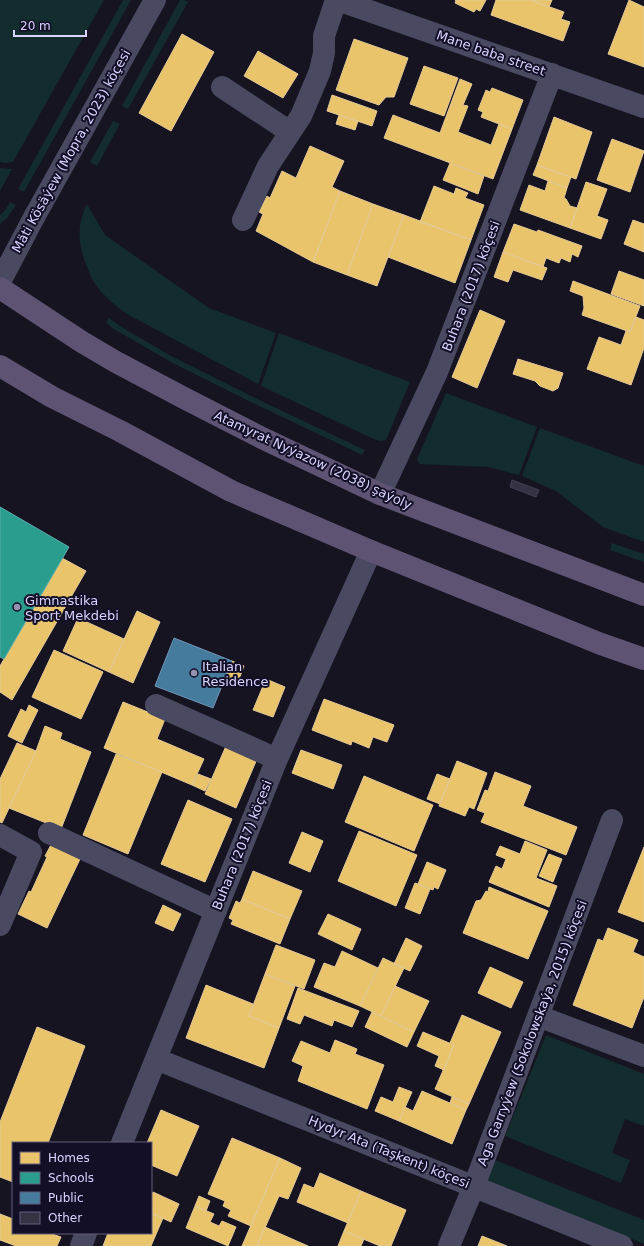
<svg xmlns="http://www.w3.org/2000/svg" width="644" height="1246" viewBox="0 0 644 1246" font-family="'DejaVu Sans',sans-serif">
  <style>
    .green { fill: #132c2d }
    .homes { fill: #e9c46a; stroke: #e4c997 }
    .schools { fill: #2a9d8f; stroke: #5eaeb1 }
    .public { fill: #457b9d; stroke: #7196ba }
    .building { fill: #343243; stroke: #433f54 }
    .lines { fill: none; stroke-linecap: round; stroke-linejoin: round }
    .minor { stroke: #4a4962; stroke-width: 22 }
    .major { stroke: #5e5373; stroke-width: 22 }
    .poi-dot { fill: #9591b1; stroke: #130f26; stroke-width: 1.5 }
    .labels { text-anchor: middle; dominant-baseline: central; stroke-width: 4; stroke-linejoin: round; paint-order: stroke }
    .street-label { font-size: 13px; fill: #d9d4ff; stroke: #130f26 }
    .poi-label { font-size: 13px; fill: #d9d4ff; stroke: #130f26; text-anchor: start }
  </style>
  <rect width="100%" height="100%" fill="#161421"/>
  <path class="green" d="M0,0H104L13,162L5,163L0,162Z
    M123,0H131L24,192L18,189Z
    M180,0H184L188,2L128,109L122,106Z
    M113,121L120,124L97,166L90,162Z
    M0,168L12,169L0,191Z
    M10,202L16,205L7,218L0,224V215L6,209Z
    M87,204L105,235L209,308L276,333L258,384L127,314C117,307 106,298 98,288C93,282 90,275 88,269C78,247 76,226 87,204Z
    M109,318L123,328L173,357L257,399L365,450L362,455L255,404L171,362L112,328L106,322Z
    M279,333L410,382L386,440L381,441L376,440L261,386Z
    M446,393L537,427L519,475L488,467L419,464L417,459Z
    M540,428L644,466V542L603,527L556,491L522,476Z
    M612,543L644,554V562L610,550Z
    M546,1035L644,1074V1126L625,1119L612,1153L630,1160L621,1183L505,1136Z
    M495,1160L644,1220V1244L487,1180Z"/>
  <path class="homes" d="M455,0H486L480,11L476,9L474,12L455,3L456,1Z
    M496,0H530L564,12L561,19L570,22L563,41L491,15Z
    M530,0H552L549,7Z
    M629,0L644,7V67L608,54Z
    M182,34L214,52L171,131L139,113Z
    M354,39L408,58L394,97H386L379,105L336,90Z
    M258,51L298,74L283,98L244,76Z
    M424,66L458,78L444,116L410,104Z
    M460,79L472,84L463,105L468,106L458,132L491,145L499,124L512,129L493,179L384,138L393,115L440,133Z
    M492,88L523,100L512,129L481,117L483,112L478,110L486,90L490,92Z
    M332,95L377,111L372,126L327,111Z
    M339,115L358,121L355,130L336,124Z
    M554,117L592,132L576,179L537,165Z
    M612,139L644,151L630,192L597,180Z
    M310,146L344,161L332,187L340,191L313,262L256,231L263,214L259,212L267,196L270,198L282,171L296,178Z
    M450,163L484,176L478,194L443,180Z
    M537,165L571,177L567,188L533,175Z
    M548,181L567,188L564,198L566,199L570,206L577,208L570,228L520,210L529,185L545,191Z
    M586,182L607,189L597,216L608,220L601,239L570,228Z
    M434,186L454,194L456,188L468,193L465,198L484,205L471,240L420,222Z
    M340,191L373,204L347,275L313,262Z
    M373,204L404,215L377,286L347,275Z
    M404,215L471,240L455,283L388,257Z
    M633,220L644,224V252L624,244Z
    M514,224L537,232L538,230L582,246L578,257L572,254L570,262L561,258L559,263L546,258L543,267L503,252Z
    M503,252L547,268L542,280L513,270L508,282L494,277Z
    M619,271L644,280V306L611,294Z
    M573,281L640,306L630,332L582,315L584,308L583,296L570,291Z
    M480,310L505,321L477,388L452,377Z
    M636,317L644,320V348L631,385L587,369L599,337L621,345L626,331L630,332Z
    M518,359L563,373L558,388L553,391L540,386L535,381L513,374Z
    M62,558L86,571L12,700L0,692V666Z
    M137,611L160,622L133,683L109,672Z
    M78,618L124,639L109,672L63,651Z
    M54,650L103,672L81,719L32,697Z
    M232,661L244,666L236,687L224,682Z
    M266,679L285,687L273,717L253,710Z
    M324,699L394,725L387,742L373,737L369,748L352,741L351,745L312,730Z
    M123,702L165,719L157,739L204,759L192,785L104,748Z
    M29,705L38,710L22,743L8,736L21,709L26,712Z
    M45,726L62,733L60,739L91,752L61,829L9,808L36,751Z
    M17,743L36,751L2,823L0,822V779Z
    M226,746L257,759L236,808L205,794Z
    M301,750L342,765L333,789L292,773Z
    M116,754L162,772L128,854L83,835Z
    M457,761L487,773L474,809L469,807L465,816L439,806Z
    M495,772L531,786L523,806L577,827L566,855L481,822L485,813L477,810L485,790L488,791Z
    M198,774L211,779L205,791L192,785Z
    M437,774L450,779L440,804L427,799Z
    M364,776L433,805L414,851L345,822Z
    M188,800L232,819L205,882L161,864Z
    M359,831L417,855L396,906L338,881Z
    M302,832L323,841L310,872L289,863Z
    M525,841L547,850L536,878L557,886L549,907L489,882L496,866L502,869L506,859L496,855L500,846L520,854Z
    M52,843L81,857L47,928L18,914L29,891L31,892L47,857L45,856Z
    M644,847V922L618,912Z
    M549,854L562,859L553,882L539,876Z
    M427,862L446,870L438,889L434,887L433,890L418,884Z
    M253,871L302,891L290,919L242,899Z
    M415,883L430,889L420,914L405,908Z
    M489,887L548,911L528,959L463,933L476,901L481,900L486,891L488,892Z
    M242,899L290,919L280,944L231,924L233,920L229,918L236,901L240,903Z
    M163,905L181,914L173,931L155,923Z
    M328,914L361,929L352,950L318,934Z
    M608,928L638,940L633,952L644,957V997L632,1028L573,1005L598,939L603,941Z
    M406,938L422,946L410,971L394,964Z
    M276,945L315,960L304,989L265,974Z
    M342,951L378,968L360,1006L314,987L324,963L335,967Z
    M383,958L404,968L381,1016L360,1006Z
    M490,967L523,982L511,1008L478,993Z
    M265,974L295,986L279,1028L249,1016Z
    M206,985L253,1004L249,1016L279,1028L264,1068L186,1038Z
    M395,986L429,1001L414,1032L381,1016Z
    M298,988L359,1011L352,1027L334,1020L332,1026L304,1015L300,1024L287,1019Z
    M372,1012L414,1032L407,1047L365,1027Z
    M462,1015L501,1032L469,1104L435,1089L454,1045L450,1043Z
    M37,1027L85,1046L48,1143H13V1182L0,1177V1122Z
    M423,1032L454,1045L444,1070L435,1066L439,1056L417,1046Z
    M335,1040L357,1049L355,1054L384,1065L367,1109L298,1081L303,1066L292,1061L301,1041L330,1053Z
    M399,1087L412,1092L399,1121L375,1111L381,1097L393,1102Z
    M422,1091L466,1110L452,1144L399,1121L405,1107L413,1111Z
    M452,1097L469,1104L466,1110L450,1103Z
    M161,1110L199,1126L177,1176L151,1165V1143H147Z
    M232,1138L280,1158L251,1226L228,1216L231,1210L223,1206L225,1201L208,1194Z
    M280,1158L301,1168L288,1199L279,1196L257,1246H242Z
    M320,1173L361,1191L348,1223L297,1202L304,1184L314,1188Z
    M361,1191L406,1210L391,1246H380L344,1231Z
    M153,1192L179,1204L171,1222L151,1213V1196Z
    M199,1196L210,1201L206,1211L195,1206Z
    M195,1206L214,1214L210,1222L219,1226L222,1221L236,1227L228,1246L186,1228Z
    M151,1213L163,1218L151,1246H103L108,1233H151Z
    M0,1214L13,1219V1233H49L61,1237L57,1246H16L0,1240Z
    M265,1227L308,1246H257Z
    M344,1231L364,1239L361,1246H338Z
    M482,1236L507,1246H478Z"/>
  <path class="schools" d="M0,507L69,547L4,659L0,657Z"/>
  <path class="public" d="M174,638L232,661L213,708L155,686Z"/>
  <path class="building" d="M512,480L539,490L536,497L510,487Z"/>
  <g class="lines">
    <path class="minor" d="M338,0L644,107
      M222,87L290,132
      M243,220L268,166L301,116L320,71L324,53V36L336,0
      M0,282L32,221L155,0
      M380,494L437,372L552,74
      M156,705L277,759
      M49,833L216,911
      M0,835L31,852L0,925
      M538,1016L644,1056
      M156,1059L622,1246
      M122,1143L277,759L371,551
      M81,1246L86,1233
      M449,1246L474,1186L612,820"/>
    <path class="major" d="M0,288L82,342L116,362L184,398L262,438L380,494L644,595
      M0,366L52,397L120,431L231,491L371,551L601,644L644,659"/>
  </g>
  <g class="poi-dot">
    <circle cx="17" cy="607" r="4"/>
    <circle cx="194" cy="673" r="4"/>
  </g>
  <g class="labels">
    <g class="street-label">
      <text transform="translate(491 53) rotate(19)">Mane baba street</text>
      <text transform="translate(71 151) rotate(-61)">Mäti Kösäýew (Mopra, 2023) köçesi</text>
      <text transform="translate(471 286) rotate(-69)">Buhara (2017) köçesi</text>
      <text transform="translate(313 460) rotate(25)">Atamyrat Nyýazow (2038) şaýoly</text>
      <text transform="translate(242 845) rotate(-68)">Buhara (2017) köçesi</text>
      <text transform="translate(532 1033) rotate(-69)">Aga Garryýew (Sokolowskaýa, 2015) köçesi</text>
      <text transform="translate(389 1152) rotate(22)">Hydyr Ata (Taşkent) köçesi</text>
    </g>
    <g class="poi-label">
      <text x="25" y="600">Gimnastika<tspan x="25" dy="15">Sport Mekdebi</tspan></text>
      <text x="202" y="666">Italian<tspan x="202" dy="15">Residence</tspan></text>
    </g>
  </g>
  <rect x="12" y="1142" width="140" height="92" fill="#130f26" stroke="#625e7d"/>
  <rect x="20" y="1152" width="20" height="12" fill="#e9c46a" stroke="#625e7d"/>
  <text x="48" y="1162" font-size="12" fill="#d9d4ff">Homes</text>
  <rect x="20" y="1172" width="20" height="12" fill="#2a9d8f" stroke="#625e7d"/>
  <text x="48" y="1182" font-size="12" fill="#d9d4ff">Schools</text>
  <rect x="20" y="1192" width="20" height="12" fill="#457b9d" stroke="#625e7d"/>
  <text x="48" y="1202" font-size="12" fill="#d9d4ff">Public</text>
  <rect x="20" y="1212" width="20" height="12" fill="#343243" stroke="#625e7d"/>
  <text x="48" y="1222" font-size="12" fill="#d9d4ff">Other</text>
  <path d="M14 30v6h72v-6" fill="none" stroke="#d9d4ff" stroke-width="2"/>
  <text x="20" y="30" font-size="12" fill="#d9d4ff" stroke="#130f26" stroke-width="3" paint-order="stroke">20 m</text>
</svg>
